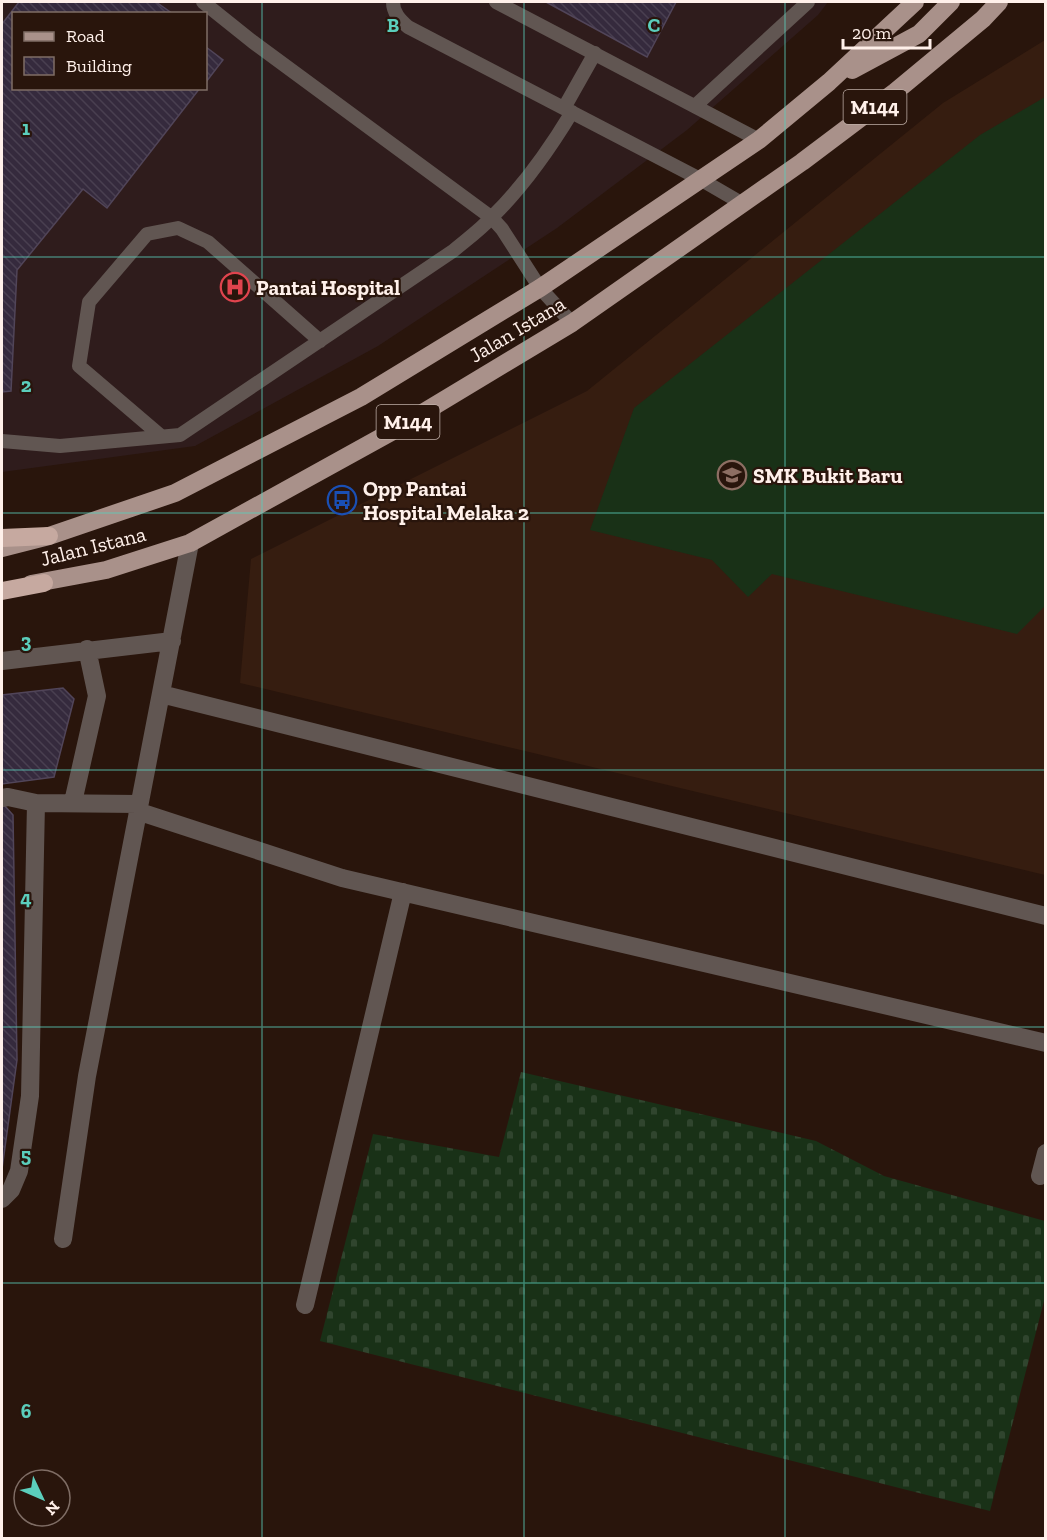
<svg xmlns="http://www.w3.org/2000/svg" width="1047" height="1540" viewBox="0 0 1047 1540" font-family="'Zilla Slab',serif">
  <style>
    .built { fill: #361d10 }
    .medical { fill: #2f1c1c; fill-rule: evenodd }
    .grass { fill: #193117 }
    .cemetery { fill: url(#cemetery-stones) }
    .building { fill: url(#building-back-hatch); stroke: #514559; stroke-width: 1.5 }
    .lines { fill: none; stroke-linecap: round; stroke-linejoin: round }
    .lane { stroke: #615652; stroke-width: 14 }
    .street { stroke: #615652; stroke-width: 18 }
    .primary { stroke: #a9918a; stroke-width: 18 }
    .highway { stroke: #c6a9a0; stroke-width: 18 }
    .grid { fill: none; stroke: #5bcebc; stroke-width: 1.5; stroke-opacity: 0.55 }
    .labels { text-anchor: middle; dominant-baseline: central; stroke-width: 4.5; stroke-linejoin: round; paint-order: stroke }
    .shield { fill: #29150c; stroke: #bfaea7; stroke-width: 1.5 }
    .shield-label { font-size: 20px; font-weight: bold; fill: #fff0ea }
    .poi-label { font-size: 21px; font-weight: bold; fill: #fff0ea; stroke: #29150c; text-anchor: start }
    .street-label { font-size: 21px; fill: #fff0ea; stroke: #29150c }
    .grid-label { font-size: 20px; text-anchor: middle; font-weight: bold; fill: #5bcebc; stroke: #29150c; stroke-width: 4.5; stroke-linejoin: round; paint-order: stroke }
  </style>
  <defs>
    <pattern id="cemetery-stones" width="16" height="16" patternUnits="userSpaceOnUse" patternTransform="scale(1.5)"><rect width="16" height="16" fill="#193117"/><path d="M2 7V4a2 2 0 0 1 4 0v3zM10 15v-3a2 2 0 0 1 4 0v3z" fill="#30452e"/></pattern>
    <pattern id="building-back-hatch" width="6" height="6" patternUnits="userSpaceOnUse" patternTransform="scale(1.5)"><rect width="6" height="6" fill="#352a3d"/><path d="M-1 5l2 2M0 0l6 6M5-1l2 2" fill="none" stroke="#493f50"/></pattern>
  </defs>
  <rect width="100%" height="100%" fill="#29150c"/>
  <path class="built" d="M1045,40V875L240,683L251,559L587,391L943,103Z"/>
  <path class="medical" d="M2,2H828L818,15L687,130L557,228L378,346L195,446L2,472ZM14,14H206V88H14Z"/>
  <path class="grass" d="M1045,97V606L1017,634L772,574L748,597L712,560L590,530L634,408L980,135Z"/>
  <path class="cemetery" d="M521,1072L816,1141L884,1176L1045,1221V1297L990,1511L320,1341L373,1134L499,1157Z"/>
  <path class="building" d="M19,2H156L173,14H14V88H200L107,208L83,189L17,270L11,391L2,392V24Z
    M546,2H676L647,57Z
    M206,47L223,60L206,82Z
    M63,688L74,699L54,777L2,784V695Z
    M2,805H4L13,815L17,1060L2,1169Z"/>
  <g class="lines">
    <path class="lane" d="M203,2L253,42L492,218L502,229L540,288L572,323
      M393,2C393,13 400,20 408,27L700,179L743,204
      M496,2L759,140
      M695,106L808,2
      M564,108L595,53
      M161,436L79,366L89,302L147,234L178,228L208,242L320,341
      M2,441L60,446L180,435L453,251C466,240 480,230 492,217C524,186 549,150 572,112"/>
    <path class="street" d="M2,661L172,641
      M161,694L1046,916
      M2,798L8,797L36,803L138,804
      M73,802L97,696L87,649
      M137,811L342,878L1046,1043
      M1040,1176L1046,1153
      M2,1199L11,1190L19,1171L30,1096L36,803
      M63,1239L87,1076L190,543
      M305,1305L403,892"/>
    <path class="primary" d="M852,70L919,34L951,2
      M2,548L49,536L175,493L361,397L540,288L759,140L829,82L915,2
      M31,584L106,570L190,543L391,432L572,323L802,162L895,92L983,19L999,2"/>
    <path class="highway" d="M2,538L49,536
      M2,591L44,583"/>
  </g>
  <path class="grid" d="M262,2V1538M524,2V1538M785,2V1538M2,257H1046M2,513H1046M2,770H1046M2,1027H1046M2,1283H1046"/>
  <defs>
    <g id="hospital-ring" transform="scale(1.5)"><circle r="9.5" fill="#29150c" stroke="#e0444e" stroke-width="1.5"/><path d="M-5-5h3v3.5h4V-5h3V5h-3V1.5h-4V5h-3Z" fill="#e0444e"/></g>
    <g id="school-ring" transform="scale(1.5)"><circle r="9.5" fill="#29150c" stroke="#8d6e63" stroke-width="1.5"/><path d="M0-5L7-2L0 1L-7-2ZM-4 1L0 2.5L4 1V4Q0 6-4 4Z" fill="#8d6e63"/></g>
    <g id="bus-ring" transform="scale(1.5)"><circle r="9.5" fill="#29150c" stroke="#1a4fb4" stroke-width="1.5"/><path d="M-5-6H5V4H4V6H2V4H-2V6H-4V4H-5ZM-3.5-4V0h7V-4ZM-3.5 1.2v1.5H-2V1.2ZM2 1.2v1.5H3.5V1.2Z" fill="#1a4fb4"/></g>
  </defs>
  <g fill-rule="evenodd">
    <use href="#hospital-ring" x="235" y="287"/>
    <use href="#school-ring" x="732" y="475"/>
    <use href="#bus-ring" x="342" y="500"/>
  </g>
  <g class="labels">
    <g class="shield">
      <rect x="843.5" y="90" width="63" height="34" rx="4.5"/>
      <rect x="376.5" y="405" width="63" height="34" rx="4.5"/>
    </g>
    <g class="shield-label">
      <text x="875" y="107">M144</text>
      <text x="408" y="422">M144</text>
    </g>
    <g class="poi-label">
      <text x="256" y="287">Pantai Hospital</text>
      <text x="753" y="475">SMK Bukit Baru</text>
      <text x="363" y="488">Opp Pantai<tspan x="363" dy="24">Hospital Melaka 2</tspan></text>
    </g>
    <g class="street-label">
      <text transform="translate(517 329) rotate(-31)">Jalan Istana</text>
      <text transform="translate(93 546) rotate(-14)">Jalan Istana</text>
    </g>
  </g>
  <g class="grid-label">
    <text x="393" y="32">B</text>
    <text x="654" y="32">C</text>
    <text x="26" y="135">1</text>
    <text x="26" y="392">2</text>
    <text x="26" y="648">3</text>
    <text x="26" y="905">4</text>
    <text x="26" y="1162">5</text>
    <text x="26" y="1418">6</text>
  </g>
  <rect width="1047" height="1540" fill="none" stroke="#fff0ea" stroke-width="6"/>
  <rect x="12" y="12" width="195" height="78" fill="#29150c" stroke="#7f6d65" stroke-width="1.5"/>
  <rect x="24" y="32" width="30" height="9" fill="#a9918a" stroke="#7f6d65" stroke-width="1.5"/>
  <text x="66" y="42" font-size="18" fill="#fff0ea">Road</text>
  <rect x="24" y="57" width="30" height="18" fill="url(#building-back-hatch)" stroke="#7f6d65" stroke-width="1.5"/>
  <text x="66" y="72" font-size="18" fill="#fff0ea">Building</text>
  <g transform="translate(42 1498) rotate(134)"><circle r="28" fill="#29150c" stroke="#7f6d65" stroke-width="1.5"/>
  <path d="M0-4.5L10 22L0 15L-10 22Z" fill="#5bcebc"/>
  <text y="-9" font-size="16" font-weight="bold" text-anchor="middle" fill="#fff0ea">N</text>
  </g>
  <path d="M843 39v9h87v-9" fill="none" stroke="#fff0ea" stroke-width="3"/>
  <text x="852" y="39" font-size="18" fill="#fff0ea" stroke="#29150c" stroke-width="4.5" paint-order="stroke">20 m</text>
</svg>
